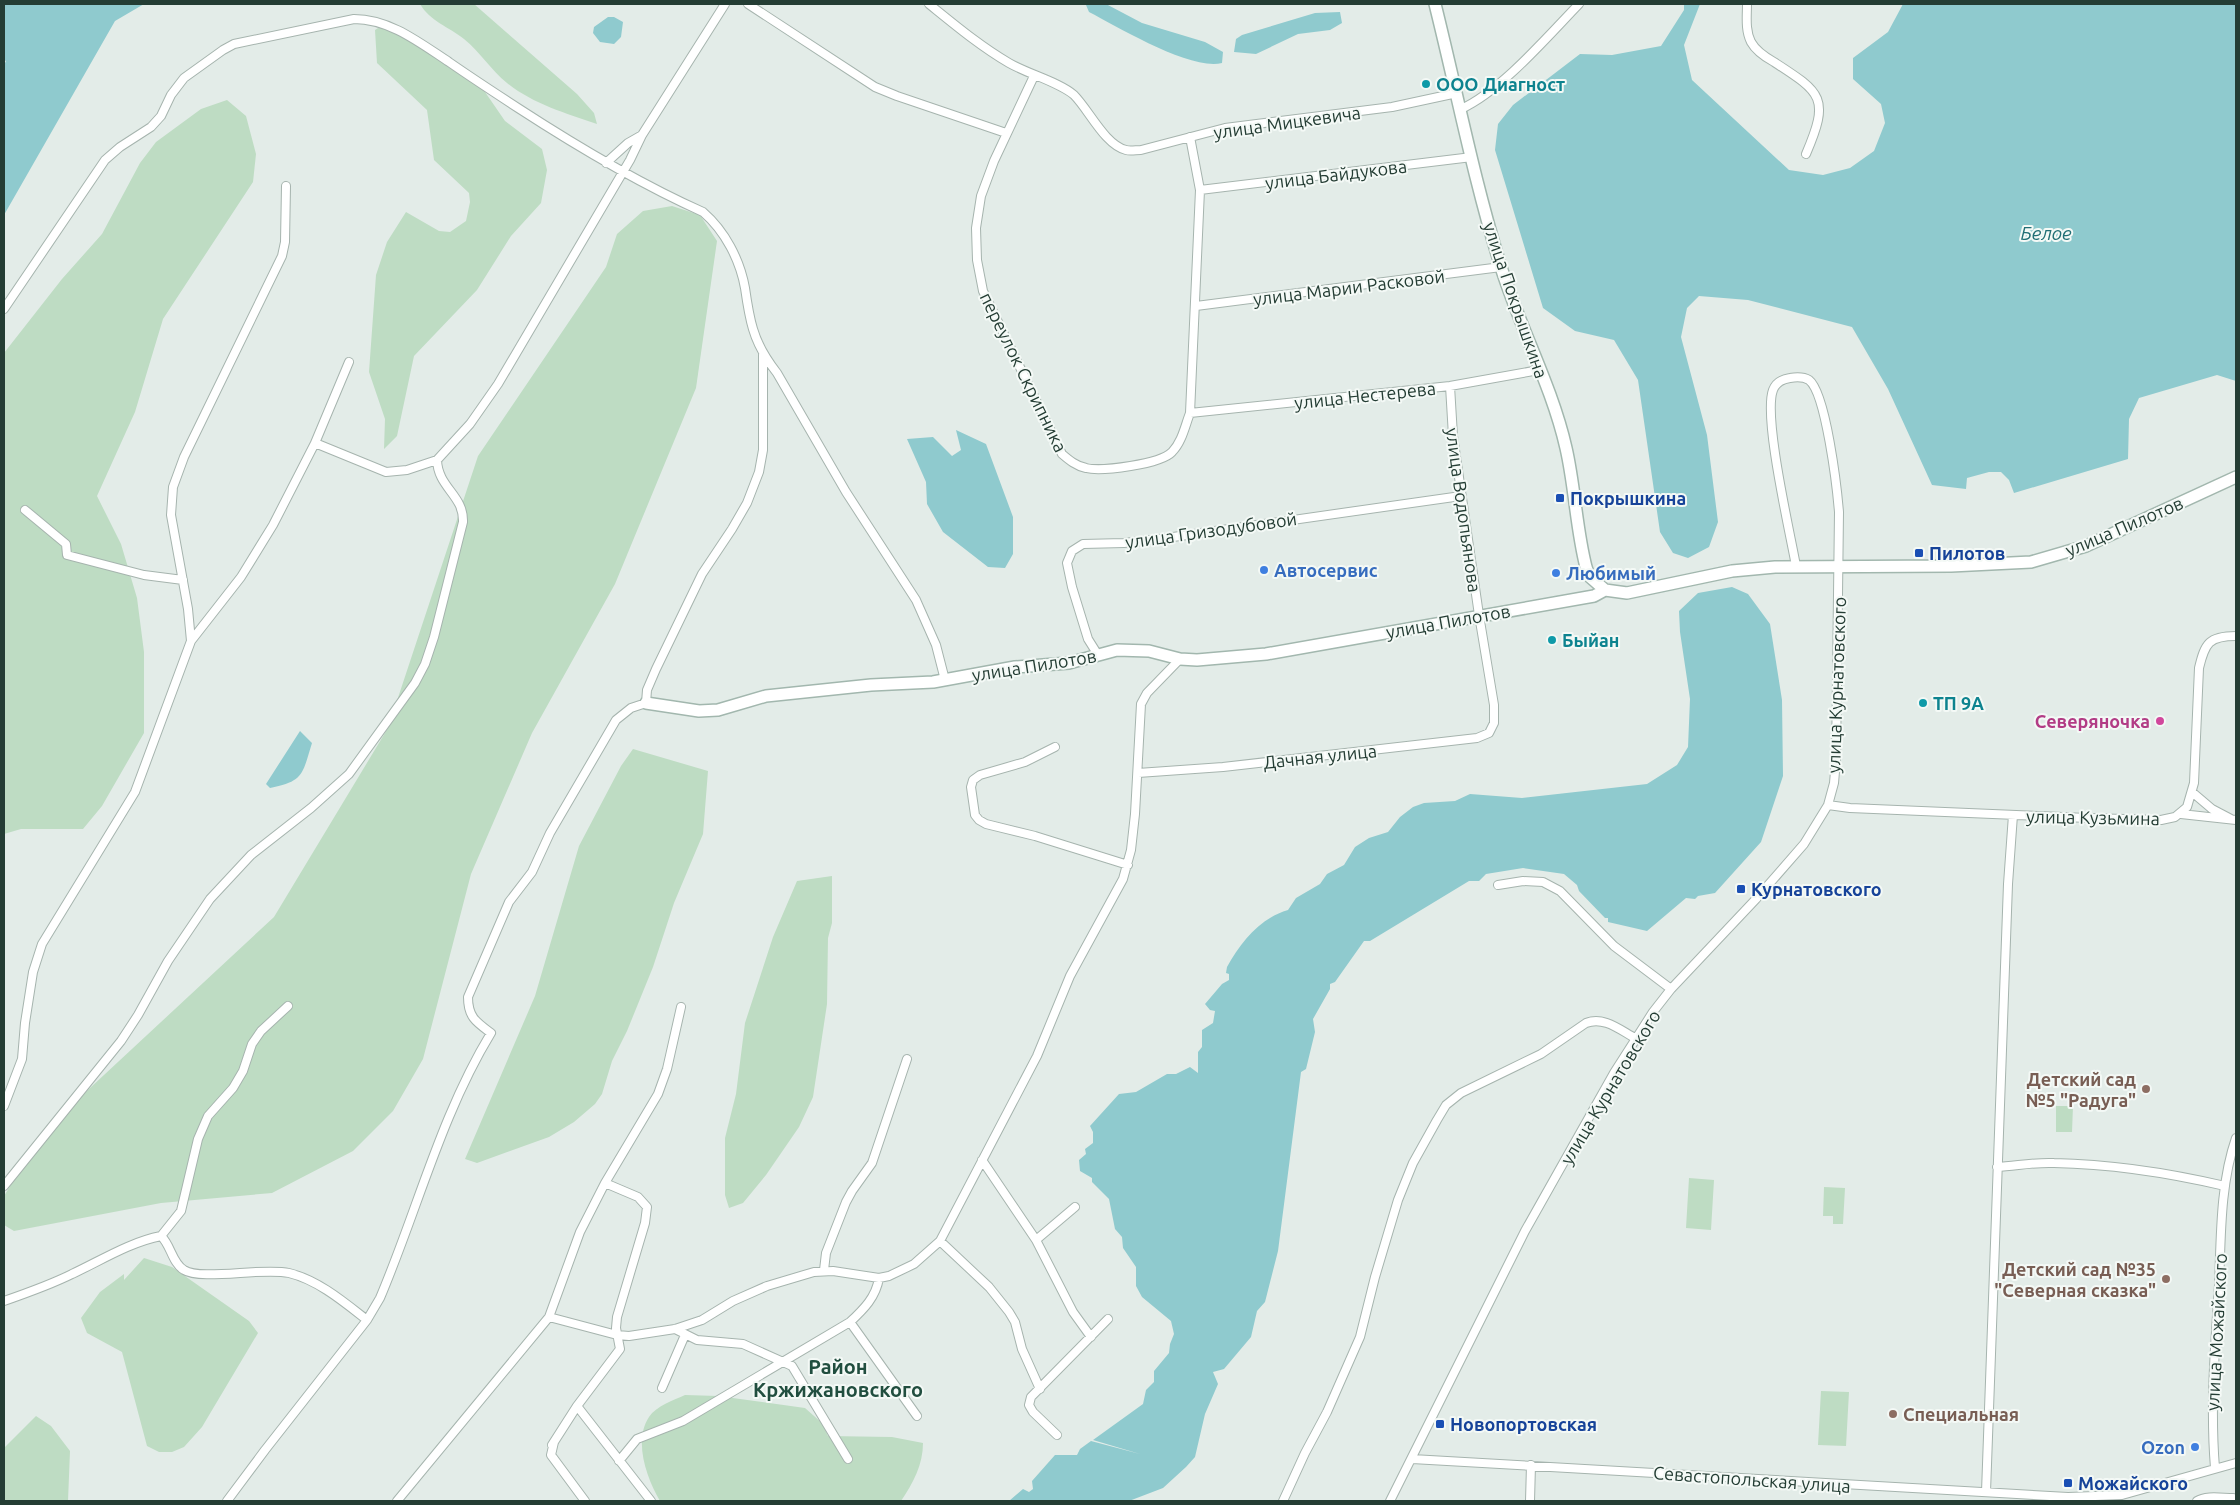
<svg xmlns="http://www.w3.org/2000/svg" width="2240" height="1505" viewBox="0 0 2240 1505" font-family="Ubuntu,sans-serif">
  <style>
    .green { fill: #bedcc3 }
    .water { fill: #8fcace }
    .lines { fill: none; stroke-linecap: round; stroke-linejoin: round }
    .street-casing { stroke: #a6b4ae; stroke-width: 10 }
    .secondary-casing { stroke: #a2b7ae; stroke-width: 14 }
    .street { stroke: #fff; stroke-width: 8 }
    .secondary { stroke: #fff; stroke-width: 11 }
    .culture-dot { fill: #0f9aa8; stroke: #f4f9f6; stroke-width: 2 }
    .transit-dot { fill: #1a4fb4; stroke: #f4f9f6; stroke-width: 2 }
    .shop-dot { fill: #3f7fe0; stroke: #f4f9f6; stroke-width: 2 }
    .hotel-dot { fill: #d1479c; stroke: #f4f9f6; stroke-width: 2 }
    .education-dot { fill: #8d6e63; stroke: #f4f9f6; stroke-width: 2 }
    .labels { text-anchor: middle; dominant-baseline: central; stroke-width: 4; stroke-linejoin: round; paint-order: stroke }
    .culture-label { font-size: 18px; font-weight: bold; fill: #0d838f; stroke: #f4f9f6; text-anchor: start }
    .street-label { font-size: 18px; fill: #243d34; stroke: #f4f9f6 }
    .transit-label { font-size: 18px; font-weight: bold; fill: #164399; stroke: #f4f9f6; text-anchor: start }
    .shop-label { font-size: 18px; font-weight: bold; fill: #366cbe; stroke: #f4f9f6; text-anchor: start }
    .hotel-label { font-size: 18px; font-weight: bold; fill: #b23c85; stroke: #f4f9f6; text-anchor: end }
    .education-label { font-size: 18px; font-weight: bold; fill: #785e54; stroke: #f4f9f6; text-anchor: end }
    .water-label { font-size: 19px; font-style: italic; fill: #216f75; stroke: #f4f9f6 }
    .quarter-label { font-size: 20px; font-weight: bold; fill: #214e3f; stroke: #f4f9f6 }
  </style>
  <rect width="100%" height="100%" fill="#e3ece8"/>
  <path class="green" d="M420,4H474L577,94L594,113L597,124C565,113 533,104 507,83C491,70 480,52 464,39C449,27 430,21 420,4Z
    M384,24L474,76L505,121L542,149L547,170L541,203L511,236L477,290L414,356L397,436L384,449L385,419L369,372L376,275L387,242L406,212L439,231L450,232L466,221L470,202L469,193L434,160L427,110L377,63L375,30Z
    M227,100L246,116L256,154L253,182L163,319L135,412L97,496L121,544L137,598L144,652V733L102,806L83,829H21L4,834V353L62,279L102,234L140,163L156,142L201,109Z
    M672,206L700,215L717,241L696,388L615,584L532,733L471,874L423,1059L393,1111L353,1151L272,1193L161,1203L14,1231L4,1225V1196L38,1141L76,1101L274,917L388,728L478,456L606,267L617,234L643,211Z
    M633,749L708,771L703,834L674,903L653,967L627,1031L612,1061L602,1094L595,1104L574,1122L549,1137L477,1163L465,1159L535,996L579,846L621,766Z
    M832,876V923L828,938L827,1004L813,1097L799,1127L766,1175L743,1203L729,1208L725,1195V1138L736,1094L745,1023L773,937L797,881Z
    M2056,1106H2073L2072,1132H2056Z
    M1689,1178L1714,1180L1711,1230L1686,1228Z
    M1824,1187L1845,1188L1843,1224H1833V1216H1823Z
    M144,1258L172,1267L249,1321L258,1333L202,1427L184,1447L172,1452H159L147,1446L122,1352L87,1333L81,1318L100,1292L124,1274V1280Z
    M1821,1391L1849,1392L1846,1446L1818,1445Z
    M685,1395L718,1396L805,1408L822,1423L828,1436L892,1437L923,1443C923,1465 913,1483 901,1501H660C647,1479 633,1441 649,1417C656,1406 674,1400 685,1395Z
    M36,1416L51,1426L70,1451L68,1501H4V1448Z"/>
  <path class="water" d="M4,4H144L115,21L4,215V65L6,61L4,60Z
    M1106,4L1142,23L1205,42L1223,52L1222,63C1191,71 1118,27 1089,12L1086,5Z
    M1684,4H1700L1684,45L1692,80L1789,170L1823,175L1850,168L1874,151L1885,123L1881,104L1853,79V58L1888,32L1903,4H2236V381L2217,375L2139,398L2129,419L2128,459L2014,493L2009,480L2001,472H1989L1967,478L1966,489L1932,485L1888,389L1852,327L1748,300L1699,296L1687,308L1681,337L1707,435L1718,522L1709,547L1688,558L1673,553L1660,532L1638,380L1614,340L1575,331L1543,308L1495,150L1498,124L1513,105L1580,54L1612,55L1661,46L1684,10Z
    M1340,12L1342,23L1330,30L1298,34L1256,54L1234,52L1236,39L1242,35L1315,13Z
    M608,17H614L623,22L621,37L614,44L600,42L593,33L594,27Z
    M956,430L986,444L1013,517V554L1005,568L988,567L943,532L927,504L926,482L907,439L933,437L952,456L961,450Z
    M1732,587L1748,594L1770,624L1782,700L1783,776L1761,842L1715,893L1698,896L1695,899L1686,898L1647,931L1608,922V918H1605L1579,891L1577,885L1564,874L1523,868L1486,874L1479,881H1469L1370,941H1364L1335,982L1330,984V989L1313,1019L1315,1032L1306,1069L1301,1072L1278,1251L1265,1302L1257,1311L1251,1337L1224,1369L1213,1372L1218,1384L1205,1414L1195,1457L1186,1467L1163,1488L1129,1501L1094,1500L1093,1501H1009L1023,1489L1029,1492L1033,1489L1032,1481L1055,1455H1077L1080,1449L1091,1441L1140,1454L1093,1440L1143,1404L1146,1390L1154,1382V1371L1169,1353L1170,1344L1174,1334L1171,1321L1142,1297L1136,1286V1267L1123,1248L1122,1237L1115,1229L1109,1199L1092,1182V1178L1080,1171L1079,1160L1086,1154L1085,1149L1093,1143V1132L1090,1126L1119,1094L1136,1092L1167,1074H1176L1190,1067L1198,1073V1052L1202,1047V1030L1213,1023L1215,1011L1210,1010L1205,1004L1222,984L1229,980V974L1226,973L1227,967C1241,942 1260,918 1288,910L1296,898L1320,884L1327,874L1344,865L1355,847L1369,838L1388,832L1400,817L1413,807L1424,803L1455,801L1470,794L1522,798L1647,784L1677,765L1688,747L1690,699L1680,632L1679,611L1698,593Z
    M300,731L312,743C302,775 304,781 270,788L266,784Z"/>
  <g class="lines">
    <g class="street-casing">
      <path id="street" d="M748,4L875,87L897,96L1006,133
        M929,4C955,25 980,46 1009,63C1028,74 1059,82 1074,95C1089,110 1105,145 1126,150C1130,151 1136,150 1141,150L1225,128L1392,107L1457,93
        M1747,4C1747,16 1745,30 1751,42C1756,51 1765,57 1774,62C1822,93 1830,98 1806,154
        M1034,76L994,161L981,196L976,228L977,260L983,291L1062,454C1069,460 1076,466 1086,468C1101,472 1161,464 1172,452C1182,442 1185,426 1190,413L1200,190L1190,137
        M1461,109C1501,91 1548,36 1579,4
        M606,163L628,143L642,135
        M1200,190L1472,157
        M1196,306L1501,267
        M4,309L105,160L120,147L151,127L161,116L171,95L184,78L223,50L234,44L354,19C390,19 420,43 449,62C472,78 495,93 518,108C578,147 638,183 703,212C725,231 740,260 745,288C747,302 749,316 753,329C758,346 766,359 777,373L846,492L916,600L936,645L945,680
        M1190,413L1450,386L1539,370
        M315,443L386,472L407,470L437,460L470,424L498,384L630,160L642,135L725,4
        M25,510L66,544L67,555L144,575L183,580
        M191,641L188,609L171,515L173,487L184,457L282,256L285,242L286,186
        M1098,655L1088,639L1072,587L1067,563L1072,551L1083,544L1124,543L1159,539L1461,496
        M1055,747L1025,762L980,775L973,780L971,787L975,815L979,820L986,824L1035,836L1128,865
        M1138,773L1223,767L1477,738L1489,733L1494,723V705L1479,615L1453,436L1450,386
        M2192,792L2212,809L2231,819
        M1828,805L1850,808L2088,818L2161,820L2175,817L2187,807L2194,783L2199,668C2205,643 2209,636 2236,636
        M2181,814L2236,820
        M1498,885L1523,881L1543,882L1560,891L1614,946L1671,989
        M4,1106L22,1059L25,1023L33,972L42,944L135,792L191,641L241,577L273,525L315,443L349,362
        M982,1160L1036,1240L1073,1312L1091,1337
        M1997,1167C2016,1166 2035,1162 2054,1163C2112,1164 2169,1173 2225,1186
        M4,1186L121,1041L138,1015L168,961L210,899L251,855L311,808L349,774L415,683L425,664L434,637L463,522C464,495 438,488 437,460
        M161,1236L181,1211L198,1139L208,1116L233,1088L243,1071L252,1044L261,1031L288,1006
        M1036,1240L1075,1207
        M940,1241L989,1287L1009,1312L1015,1322L1022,1349L1040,1389
        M824,1270L826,1253L846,1202L852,1191L872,1163L907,1059
        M4,1301C27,1293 50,1285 72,1274C100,1261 130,1242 161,1236C171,1245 172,1263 184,1270C201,1281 263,1267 289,1273C318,1280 344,1302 367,1320
        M549,1317L617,1335L629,1336L675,1329L702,1320L733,1301L767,1286L814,1272L833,1271L879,1278L889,1276L914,1264L940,1241L1037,1056L1070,976L1123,879L1131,850L1135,814L1141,704L1147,693L1180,659
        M850,1322L917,1416
        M675,1329L697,1340L743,1344L792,1366L848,1459
        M662,1388L685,1335
        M577,1406L651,1501
        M1057,1435L1033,1412L1029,1405L1031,1397L1108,1319
        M554,1442L551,1455L585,1501
        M552,1445L577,1406L620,1349L616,1328L617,1317L645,1223L647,1207L638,1197L605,1183
        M1412,1459L2068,1497L2122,1495L2236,1463
        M619,1461L637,1439L683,1421L850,1322C864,1309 876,1297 879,1278
        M2215,1468C2210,1407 2215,1346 2219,1285C2221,1237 2220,1184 2236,1138
        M1986,1492L2008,884L2013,815
        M227,1501L265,1450L367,1320L380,1298C417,1211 441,1115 491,1033C476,1022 468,1017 468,997L509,902L532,872L550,833L616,720L631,708L646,703L647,690L656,669L702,574L732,529L747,503L759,472L763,450V355
        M397,1501L549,1317L580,1232L605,1183L658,1094L667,1069L681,1007
        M1283,1501L1305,1453L1327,1412L1360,1337L1375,1277L1398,1200L1413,1163L1437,1120L1446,1105L1461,1093L1541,1054L1586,1023C1604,1016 1620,1030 1635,1038
        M1390,1501L1525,1231L1614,1073L1653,1012L1671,989L1756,899L1804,844L1828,805L1834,783L1836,760L1839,512C1837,488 1826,393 1809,380C1804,377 1796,377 1790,378C1783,379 1776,382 1773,390C1763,417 1790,532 1796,566
        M1530,1501L1531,1465
        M2197,1501C2206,1495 2222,1498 2233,1498"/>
    </g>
    <g class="secondary-casing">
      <path id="secondary" d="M1435,4C1457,92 1474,181 1501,267C1520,328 1552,386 1566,448C1575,487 1576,528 1586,567L1589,576L1605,590L1627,593L1732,571L1775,567L1951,566L2031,562L2086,546L2236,477
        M646,703L699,711L718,710L766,696L871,685L933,682L1015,667L1069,663L1117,650L1149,651L1180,659L1197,660L1266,654L1594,596L1605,590"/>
    </g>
    <use href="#street" class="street"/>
    <use href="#secondary" class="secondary"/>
  </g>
  <g class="culture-dot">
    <circle cx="1426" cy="84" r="5"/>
    <circle cx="1552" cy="640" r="5"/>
    <circle cx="1923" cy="703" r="5"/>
  </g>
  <g class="transit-dot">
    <rect x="1555" y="493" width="10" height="10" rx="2.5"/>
    <rect x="1914" y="548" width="10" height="10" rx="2.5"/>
    <rect x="1736" y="884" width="10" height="10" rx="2.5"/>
    <rect x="1435" y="1419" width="10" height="10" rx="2.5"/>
    <rect x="2063" y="1478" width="10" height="10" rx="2.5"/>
  </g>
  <g class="shop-dot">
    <circle cx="1264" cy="570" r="5"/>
    <circle cx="1556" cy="573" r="5"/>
    <circle cx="2195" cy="1447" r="5"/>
  </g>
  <circle class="hotel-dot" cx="2160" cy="721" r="5"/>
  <g class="education-dot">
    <circle cx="2146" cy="1089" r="5"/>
    <circle cx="2166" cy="1279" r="5"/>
    <circle cx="1893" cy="1414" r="5"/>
  </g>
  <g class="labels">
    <g class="culture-label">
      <text x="1436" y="84">ООО Диагност</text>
      <text x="1562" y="640">Быйан</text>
      <text x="1933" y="703">ТП 9А</text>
    </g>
    <g class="street-label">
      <text transform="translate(1287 122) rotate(-8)">улица Мицкевича</text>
      <text transform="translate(1336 174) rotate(-7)">улица Байдукова</text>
      <text transform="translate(1349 287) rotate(-7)">улица Марии Расковой</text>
      <text transform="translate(1516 300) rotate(71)">улица Покрышкина</text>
      <text transform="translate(1024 372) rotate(64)">переулок Скрипника</text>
      <text transform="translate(1365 395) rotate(-6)">улица Нестерева</text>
      <text transform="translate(1464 510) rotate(82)">улица Водопьянова</text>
      <text transform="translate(2124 526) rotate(-23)">улица Пилотов</text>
      <text transform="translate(1211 530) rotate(-8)">улица Гризодубовой</text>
      <text transform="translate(1448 621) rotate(-10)">улица Пилотов</text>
      <text transform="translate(1034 665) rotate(-9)">улица Пилотов</text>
      <text transform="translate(1836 685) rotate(-88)">улица Курнатовского</text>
      <text transform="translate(1320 756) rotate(-6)">Дачная улица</text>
      <text transform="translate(2093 817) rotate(1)">улица Кузьмина</text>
      <text transform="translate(1610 1087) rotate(-59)">улица Курнатовского</text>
      <text transform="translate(2216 1332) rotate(-87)">улица Можайского</text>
      <text transform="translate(1752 1479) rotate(4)">Севастопольская улица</text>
    </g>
    <g class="transit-label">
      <text x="1570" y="498">Покрышкина</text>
      <text x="1929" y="553">Пилотов</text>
      <text x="1751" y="889">Курнатовского</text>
      <text x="1450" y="1424">Новопортовская</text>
      <text x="2078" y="1483">Можайского</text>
    </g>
    <g class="shop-label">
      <text x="1274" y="570">Автосервис</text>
      <text x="1566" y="573">Любимый</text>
      <text x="2185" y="1447" text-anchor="end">Ozon</text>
    </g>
    <g class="hotel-label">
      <text x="2150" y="721">Северяночка</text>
    </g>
    <g class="education-label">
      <text x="2136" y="1079">Детский сад<tspan x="2136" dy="21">№5 "Радуга"</tspan></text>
      <text x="2156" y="1269">Детский сад №35<tspan x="2156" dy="21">"Северная сказка"</tspan></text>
      <text x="1903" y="1414" text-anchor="start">Специальная</text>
    </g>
    <g class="water-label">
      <text x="2046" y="233">Белое</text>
    </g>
    <g class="quarter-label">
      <text x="838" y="1366">Район<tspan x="838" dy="23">Кржижановского</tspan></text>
    </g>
  </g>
  <rect width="2240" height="1505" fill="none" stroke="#243d34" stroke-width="10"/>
</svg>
